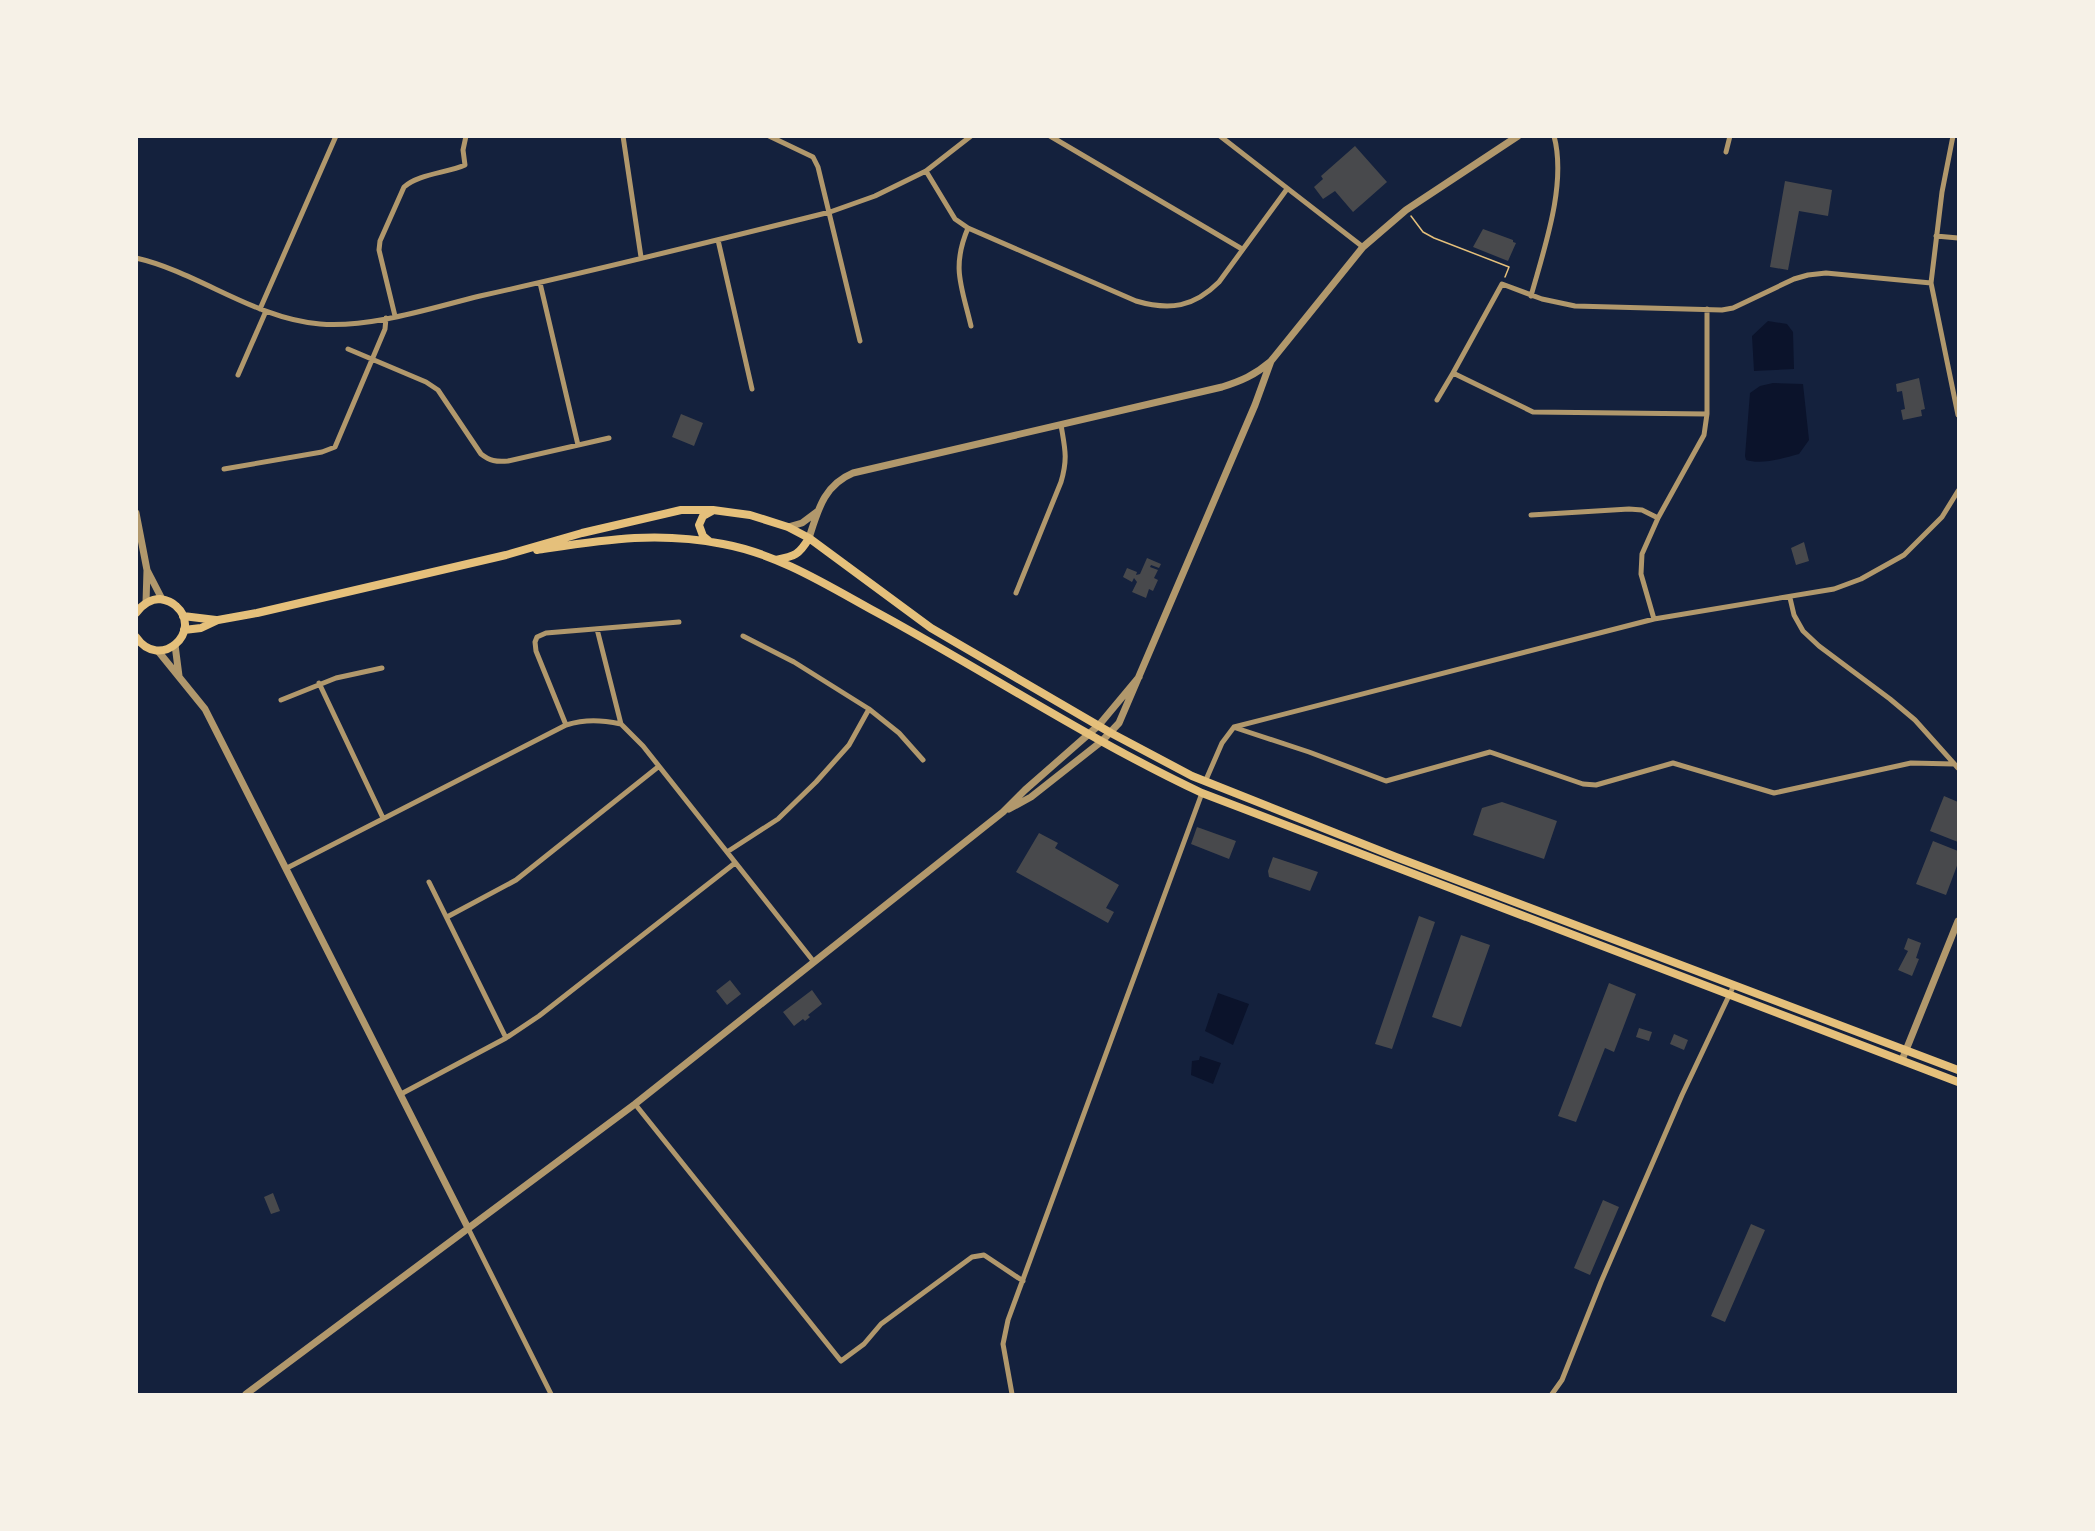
<svg xmlns="http://www.w3.org/2000/svg" width="2095" height="1531" viewBox="0 0 2095 1531" font-family="Poppins,sans-serif">
  <style>
    .water { fill: #0b132b }
    .building { fill: #48494c }
    .lines { fill: none; stroke-linecap: round; stroke-linejoin: round }
    .path { stroke: #e5c07b; stroke-width: 1.5 }
    .minor { stroke: #b1986c; stroke-width: 5 }
    .tertiary { stroke: #b1986c; stroke-width: 7 }
    .secondary { stroke: #e5c07b; stroke-width: 8 }
  </style>
  <rect width="100%" height="100%" fill="#14213d"/>
  <path class="water" d="M1768,321L1787,324L1793,332L1794,369L1754,371L1752,336Z
    M1773,383L1803,384L1809,440L1799,454C1784,458 1762,465 1746,460L1745,456L1750,393L1760,386Z
    M1218,993L1249,1004L1233,1045L1205,1031Z
    M1200,1056L1221,1063L1213,1084L1191,1075L1192,1061L1199,1060Z"/>
  <path class="building" d="M1355,146L1387,182L1353,212L1335,191L1323,199L1314,187L1323,179L1321,176Z
    M1785,181L1832,190L1828,216L1799,211L1788,270L1770,267Z
    M1483,229L1513,240V242L1516,243L1508,261L1473,247Z
    M1919,378L1925,409L1921,410L1922,416L1903,420L1901,410L1905,409L1902,391L1897,392L1896,384Z
    M681,414L703,423L694,446L672,437Z
    M1804,542L1809,561L1796,565L1791,548Z
    M1147,558L1161,564L1159,568L1151,565L1150,567L1158,570L1154,578L1158,580L1153,591L1149,589L1146,598L1132,592L1137,582L1134,578L1132,582L1123,577L1127,568L1137,572L1136,575L1140,574Z
    M1944,796L1958,802V842L1930,831Z
    M1502,802L1557,821L1544,859L1473,835L1482,808Z
    M1197,827L1236,841L1229,859L1191,844Z
    M1039,833L1058,843L1055,848L1119,885L1106,908L1114,912L1108,923L1016,872Z
    M1933,841L1958,851V863L1946,895L1916,884Z
    M1273,857L1318,872L1310,891L1269,877L1268,871Z
    M1419,916L1435,922L1392,1049L1375,1044Z
    M1461,935L1490,945L1461,1027L1432,1017Z
    M1908,938L1921,943L1916,958L1919,959L1912,976L1898,970L1908,951L1904,949Z
    M730,980L741,994L727,1005L716,991Z
    M1609,983L1636,994L1614,1052L1605,1048L1576,1122L1558,1116Z
    M812,990L822,1004L808,1015L810,1017L805,1021L803,1019L794,1026L783,1012Z
    M1639,1028L1652,1032L1649,1041L1636,1037Z
    M1674,1034L1688,1040L1684,1050L1670,1044Z
    M273,1193L280,1211L271,1214L264,1197Z
    M1603,1200L1619,1207L1590,1275L1574,1268Z
    M1751,1224L1765,1230L1725,1322L1711,1316Z"/>
  <g class="lines">
    <path class="path" d="M1411,216L1423,232L1434,238L1509,267L1505,277"/>
    <path class="minor" d="M623,136L641,257
      M769,136L813,157L818,167L860,341
      M1050,136L1242,249
      M1220,136L1363,247
      M1953,136L1942,192L1931,283L1958,415
      M1726,152L1730,136
      M926,171L955,219L968,228L1136,301C1170,311 1194,307 1219,282L1287,189
      M968,228C951,268 962,287 971,326
      M1936,236L1958,238
      M718,240L752,389
      M136,258C198,272 255,319 320,324C371,328 431,308 480,296C597,270 714,241 830,212L875,196L926,171L971,136
      M540,283L578,445
      M1531,296C1544,249 1567,184 1554,136
      M260,309L336,136
      M395,316L379,250L380,241L404,187C418,174 447,173 465,165L463,150L466,136
      M348,349L426,382L438,390L481,454C490,461 496,462 508,461L609,438
      M238,375L266,311
      M1437,400L1453,373
      M1707,414L1533,412L1453,373L1502,284L1542,299L1575,306L1722,310L1733,308L1794,279L1808,275L1826,273L1931,283
      M224,469L322,452L335,447L385,329L386,318
      M1531,515L1629,509L1642,510L1658,518
      M1016,593L1061,482C1068,458 1065,449 1061,425
      M1790,598L1794,615L1803,631L1819,646L1890,699L1915,720L1958,768
      M1654,619L1641,574L1642,554L1658,518L1704,435L1707,414V309
      M597,629L621,724L643,746L814,962
      M319,683L383,818
      M281,700L336,678L382,668
      M869,709L899,733L923,760
      M566,725L536,651L535,642L537,637L546,633L679,622
      M1236,728L1309,752L1386,781L1490,752L1583,784L1596,785L1673,763L1774,793L1911,763L1954,764
      M1205,782L1222,743L1234,727L1654,619L1834,589L1861,579L1904,555L1942,517L1958,491
      M727,852L778,819L816,782L849,745L869,709L794,662L743,636
      M287,868L566,725C586,719 601,720 621,724
      M429,882L506,1038
      M447,917L516,880L658,767
      M401,1094L506,1038L539,1016L735,863
      M635,1104L841,1361L864,1344L881,1324L972,1257L984,1255L1023,1281
      M468,1228L551,1394
      M1012,1394L1003,1344L1008,1320L1202,793
      M1552,1394L1562,1380L1601,1282L1682,1095L1734,985"/>
    <path class="tertiary" d="M136,513L147,570L162,599
      M788,527L802,523L818,511
      M809,538C818,510 824,485 853,473L1222,387C1241,381 1255,375 1270,362
      M146,603L147,570
      M175,645L179,676
      M158,651L205,709L468,1228
      M1009,809L1031,797L1102,741L1119,723L1255,405L1271,361L1363,247L1406,210L1518,136
      M1902,1060L1958,921
      M246,1394L635,1104L1003,812L1025,790L1099,725L1139,677"/>
    <path class="secondary" d="M709,541L703,536L699,525L703,516L712,511
      M537,550C604,540 655,531 723,544C778,554 827,585 876,612C985,671 1089,740 1202,793L1958,1082
      M776,560C795,556 799,555 809,538
      M136,613C142,605 149,599 160,599C166,600 172,602 176,606C204,631 160,672 136,637
      M183,616L216,620
      M184,630L201,628L218,620L257,613L506,555L582,533L681,510H713L750,515L788,527L809,538L931,628L1111,733L1192,776L1396,857L1958,1070"/>
  </g>
  <rect width="2095" height="1531" fill="none" stroke="#f6f1e7" stroke-width="276"/>
</svg>
